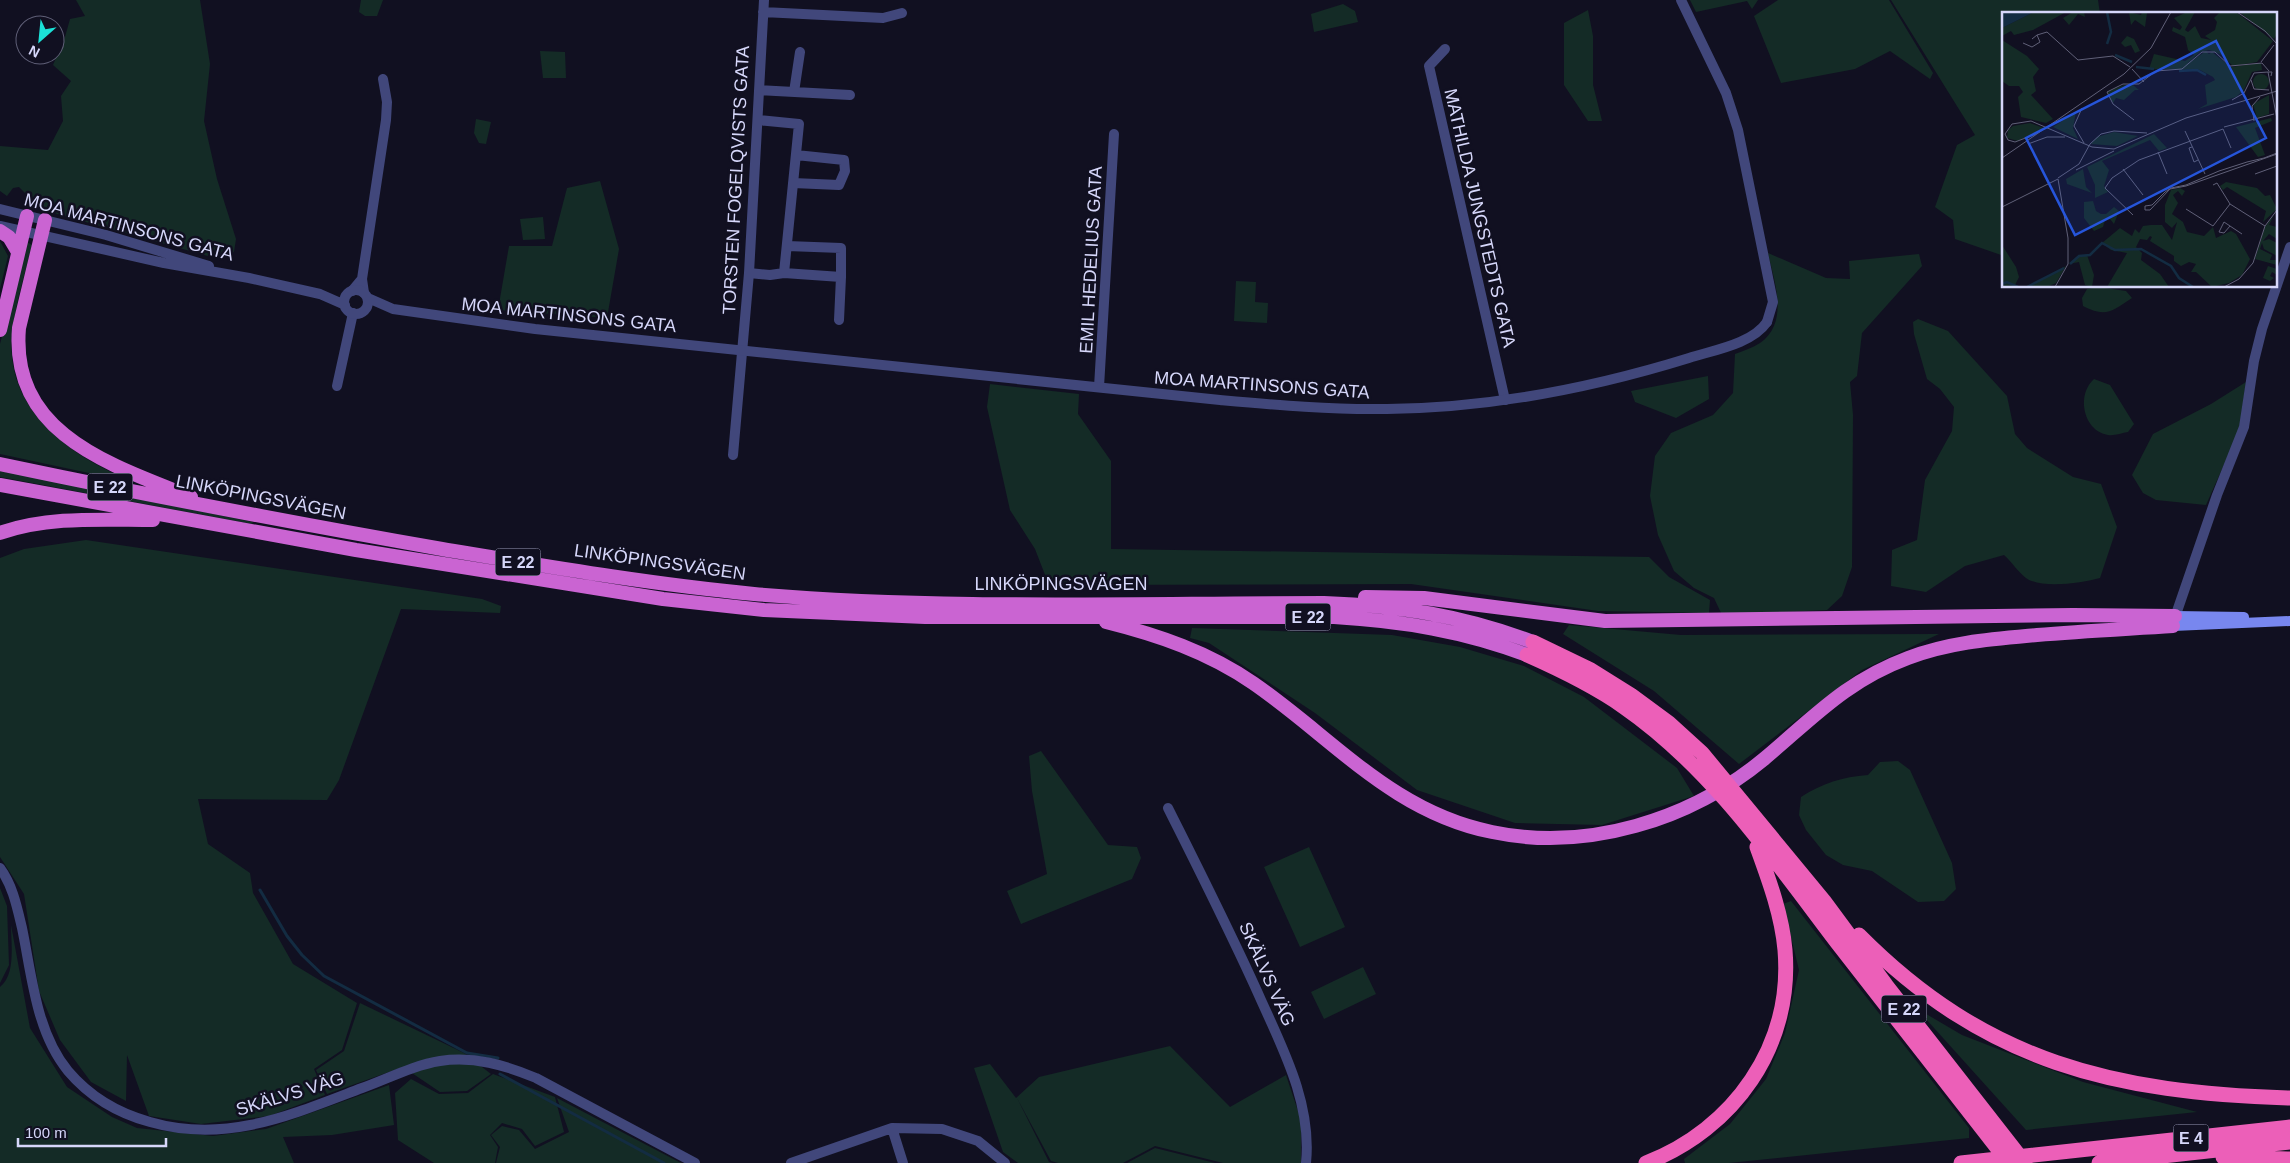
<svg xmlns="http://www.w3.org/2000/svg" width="2290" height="1163" viewBox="0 0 2290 1163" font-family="Arial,sans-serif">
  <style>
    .green { fill: #142b26 }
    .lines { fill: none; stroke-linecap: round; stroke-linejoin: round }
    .stream { stroke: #132c42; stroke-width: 3 }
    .minor { stroke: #41477b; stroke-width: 10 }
    .tertiary { stroke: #41477b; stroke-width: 10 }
    .secondary { stroke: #7887ef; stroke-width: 10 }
    .trunk { stroke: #ca64d2; stroke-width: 14 }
    .motorway { stroke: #ec5fb8; stroke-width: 15 }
    .labels { text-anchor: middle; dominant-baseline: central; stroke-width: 5; stroke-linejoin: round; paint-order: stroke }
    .shield { fill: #111021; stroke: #9b9bb9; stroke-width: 1 }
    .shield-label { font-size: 16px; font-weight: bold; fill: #d6d7fa }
    .street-label { font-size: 18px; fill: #d6d7fa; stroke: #111021 }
    .inset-river { fill: none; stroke: #132c42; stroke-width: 2.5 }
    .inset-road { fill: none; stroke: #606078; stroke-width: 1 }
    .view { fill: #2655da; fill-opacity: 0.15; stroke: #2655da; stroke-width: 2.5 }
    .inset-edge { fill: none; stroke: #d6d7fa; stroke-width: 2.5 }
  </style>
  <rect width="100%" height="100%" fill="#111021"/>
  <path class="green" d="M76,0H200L210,64L204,121L217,179L236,239L234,252C226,259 219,257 208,256L57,214L37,205L19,187L13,188L7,196L0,191V146L48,150L63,121L61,96L71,81L53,65L65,37L70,19L85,16Z
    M361,0H383L377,16H365L359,12Z
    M1690,0H1758L1752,9L1747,1L1696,12Z
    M1778,0H1889L1933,73L1930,79L1890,51L1855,69L1781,83L1754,16Z
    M1891,0H2098L2100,14H2004V256L1955,239L1953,220L1935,207L1957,145L1975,135Z
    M1343,4L1355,11L1358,22L1314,32L1311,14Z
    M1588,10L1593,36V85L1602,121H1588L1564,85V23Z
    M540,51L565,52L566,78H543Z
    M476,119L491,122L486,144L479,143L474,133Z
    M600,181L619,249L607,318L498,310L509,246H552L567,188Z
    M543,217L545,239L523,240L520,219Z
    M0,241L8,256L0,289Z
    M27,242L32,245C25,274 15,305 12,335C5,408 67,454 127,479L126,481L0,454V344Z
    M1768,253L1826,278L1850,279L1849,261L1919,254L1922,266L1862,333L1857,376L1850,382L1853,415L1852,567L1842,596L1827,610L1722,615L1714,598L1694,588L1674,571L1658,535L1650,496L1655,456L1671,433L1713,415L1733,393L1735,354C1743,351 1752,348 1760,343C1790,322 1774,281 1768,253Z
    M1236,281L1256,282L1255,302L1268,303L1267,323L1234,321Z
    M2099,287L2126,291L2132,298C2112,311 2106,318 2083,306L2082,298L2087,289Z
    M1918,319L1948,331L2007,396L2015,434L2027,448L2073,477L2101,484L2117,527L2100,578C2082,583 2041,589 2026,578C2018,572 2012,562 2004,555L1965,566L1926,592L1891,586L1892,550L1917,540L1925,480L1952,431L1954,407L1940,389L1927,379L1914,334L1913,322Z
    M1708,376L1709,399L1676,418L1635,402L1631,391Z
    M2094,379L2110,385L2134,424L2128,432C2122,433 2114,436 2108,435C2083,431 2076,395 2094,379Z
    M2246,382L2239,431L2206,505L2156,500L2143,493L2132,475L2153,434L2211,404Z
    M990,384L1079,394L1078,414L1111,461V549L1649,557L1669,577L1710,600L1709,613L1598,611L1411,584L1049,585L1035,549L1010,510L987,407Z
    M0,470L253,522L252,524L0,477Z
    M86,540L482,599L501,606L500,613L401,609L339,780L327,800L198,799L208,844L250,873L253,893L293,964L357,1003L342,1050L314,1069L325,1095L269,1116L201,1124L149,1116L127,1055L126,1101L91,1082L60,1040L39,991L24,894L0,857V558L24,549Z
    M1569,625L1681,635L1939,634L1862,670L1739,764L1654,691L1563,634Z
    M1192,628L1392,635L1460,647L1524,666L1584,697L1677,768L1694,796L1602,825L1515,823L1417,790L1315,713L1209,643L1190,638Z
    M1041,751L1108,845L1137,847L1141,858L1132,879L1021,924L1007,891L1047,874L1032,791L1029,756Z
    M1898,761L1910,770L1952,863L1956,889L1944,901L1918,902L1872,871L1843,865L1826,855L1806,830L1799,815L1801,797C1823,783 1842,777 1868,775L1880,762Z
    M1309,847L1345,927L1300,947L1264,867Z
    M0,888L7,906L9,965L0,983Z
    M1791,901L1969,1128V1138L1729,1163H1685L1684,1159L1730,1124L1766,1079L1785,1033L1799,970L1783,904Z
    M11,925L30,1028L67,1087L112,1117L137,1128L213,1136L266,1129L389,1085L394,1125L332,1135L283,1137L294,1163H0V987C16,975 11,943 11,925Z
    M1363,967L1376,994L1324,1019L1311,992Z
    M360,1003L464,1053L491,1074L467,1091L440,1092L403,1067L327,1094L316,1070L344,1051Z
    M1916,1008L1962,1035L2083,1082L2197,1112L2026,1130Z
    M1170,1046L1230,1107L1286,1075L1301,1120V1163H1223L1155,1146L1123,1163H1058L1051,1161L1017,1098L1049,1162L1053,1163H1018L1003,1152L974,1068L990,1064L1016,1098L1039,1077Z
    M493,1074L555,1097L564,1132L535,1146L522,1129L502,1123L490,1135L498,1147L495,1163H434L398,1140L395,1093L411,1079L439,1094L468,1093Z
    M557,1098L679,1162L682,1163H496L500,1147L491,1135L502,1126L519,1130L535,1149L569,1132Z
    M1155,1148L1215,1163H1127Z"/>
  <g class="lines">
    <path class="stream" d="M260,890L287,936L302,955L324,976L467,1053L498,1058
      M500,1074L664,1163"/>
    <path class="minor" d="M1681,0L1726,93L1738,130L1773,302L1767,322
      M763,12L883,18L902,13
      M1445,49L1429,66L1505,400
      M759,90L850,95
      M794,92L800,52
      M793,183L839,185L845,171L844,160L796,155
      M749,273L770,275L784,273L799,124L758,120
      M784,273L841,277V248L787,246
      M352,291L362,279
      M364,293L362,279L386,120L387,102L383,79
      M839,320L841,277
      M337,386L353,313
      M1099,387L1114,134
      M733,455L749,273L764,0
      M2173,623L2217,495L2244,427L2254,361L2262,329L2290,247
      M1168,808C1200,872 1232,935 1261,1000C1284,1051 1312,1105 1306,1163
      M0,868C13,886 17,907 22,928C32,976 36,1032 68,1071C90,1097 117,1113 150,1122C226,1144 291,1115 362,1088C387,1079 414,1065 440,1061C474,1056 505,1065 536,1078L695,1163
      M892,1128L903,1163
      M791,1163L892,1128L942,1129L978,1141L1005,1163"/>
    <path class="tertiary" d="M0,209L106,235L209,266
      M0,226L164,263L249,278L320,294L345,305
      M344 302a12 12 0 1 1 24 0a12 12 0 1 1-24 0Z
      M368,298L393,309L535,329L1220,400C1276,405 1331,410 1387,409C1490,408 1592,388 1689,358C1714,350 1752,344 1767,322"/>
    <path class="secondary" d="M2175,616L2244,617
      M2173,626L2290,621"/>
    <path class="trunk" d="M45,220L19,328C10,434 111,465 191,497
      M0,231L9,237L18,252
      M0,330L27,216
      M0,464C147,495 294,523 442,549C545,566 649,584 754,594C943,610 1135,603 1324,603C1401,606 1460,615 1533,642
      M0,485L356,550L663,599L764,610L925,617H1334C1402,621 1464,631 1527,655
      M0,533C48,516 102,520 153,520
      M1365,597L1424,598L1605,621L2073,615L2175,616
      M1106,622C1158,635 1208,652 1253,683C1333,738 1392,812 1492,832C1587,852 1690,820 1764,759C1813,718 1846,681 1908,658C1950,642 1993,639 2037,635C2082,631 2127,629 2173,626"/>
    <path class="motorway" d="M1533,642L1591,670L1631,695L1669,723L1702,753L1824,901L1886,985L2025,1163
      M1527,655C1561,670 1594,686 1624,707C1712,768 1775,861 1839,945C1896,1018 1952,1090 2009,1163
      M1859,935C1986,1063 2115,1093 2290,1098
      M2223,1157L2290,1159
      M1646,1163C1734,1129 1793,1046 1785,950C1782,915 1769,880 1757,847
      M1961,1163L2290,1127
      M2099,1163L2290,1142"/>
  </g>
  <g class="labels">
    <g class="shield">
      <rect x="87.5" y="473.5" width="45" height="27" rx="4"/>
      <rect x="495.5" y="548.5" width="45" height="27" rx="4"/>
      <rect x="1285.5" y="603.5" width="45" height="27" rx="4"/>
      <rect x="1881.5" y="995.5" width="45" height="27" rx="4"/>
      <rect x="2173.5" y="1124.5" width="35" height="27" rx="4"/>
    </g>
    <g class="shield-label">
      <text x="110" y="487">E 22</text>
      <text x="518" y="562">E 22</text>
      <text x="1308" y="617">E 22</text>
      <text x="1904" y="1009">E 22</text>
      <text x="2191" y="1138">E 4</text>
    </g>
    <g class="street-label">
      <text transform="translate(736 180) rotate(-87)">TORSTEN FOGELQVISTS GATA</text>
      <text transform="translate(1480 218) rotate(77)">MATHILDA JUNGSTEDTS GATA</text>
      <text transform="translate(129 227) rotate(15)">MOA MARTINSONS GATA</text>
      <text transform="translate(1091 260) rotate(-87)">EMIL HEDELIUS GATA</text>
      <text transform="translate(569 315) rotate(6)">MOA MARTINSONS GATA</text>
      <text transform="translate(1262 385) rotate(4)">MOA MARTINSONS GATA</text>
      <text transform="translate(261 497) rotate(11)">LINKÖPINGSVÄGEN</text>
      <text transform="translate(660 562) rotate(8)">LINKÖPINGSVÄGEN</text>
      <text x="1061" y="584">LINKÖPINGSVÄGEN</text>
      <text transform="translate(1267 974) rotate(66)">SKÄLVS VÄG</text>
      <text transform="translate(290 1094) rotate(-17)">SKÄLVS VÄG</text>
    </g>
  </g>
  <g transform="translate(2002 12)">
    <rect width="275" height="275" fill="#111021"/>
    <path d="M32,0H64L31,18L12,23L9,19L0,24V16ZM71,0H82L83,5L76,2L67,13L61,6ZM127,0L139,3L140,0H158L145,1L143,15L133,8L129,13ZM185,0H193L183,18L186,20L193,14L199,26L209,28L203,24L213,18L215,10L212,6L218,0H234L271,29L255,50L231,54L218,42L207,38L198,40L185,52L204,39L207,42L210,40L229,55L259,51L260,58L250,60L242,78L234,85L196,97L205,92L203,73L213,68L211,65L198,58L147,57L152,42L183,49L192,43L186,38L183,25L170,19L171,15L178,18L180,15L172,6ZM237,0H275V22L272,27ZM125,24L132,27L138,39L133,41L129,33L123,35L119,31ZM0,28L25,44L37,57L31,65L34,79L29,83L51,107L44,111L19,105L16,85L21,80L17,74H7L0,69ZM251 70a8 8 0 1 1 16 0a8 8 0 1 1-16 0ZM122,73H131L137,78H133L122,88L114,86L111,91L105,80ZM267,83V102L255,106L251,92ZM74,100L71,116L76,127L51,115ZM269,106L270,109L253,116L263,143L256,145L234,115ZM28,111L42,116L16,129L5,126L6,118L11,114ZM112,120L136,124L115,134L89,132L95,125ZM152,122L165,136L157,139L148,128L100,149L107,158L102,174L106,180L93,186V173L85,155ZM81,157L84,175L90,181L65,172L64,167ZM224,170L255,176L263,184L268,183L275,197L261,210L264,199L225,175L221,178L218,174ZM178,176L183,179L180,184L176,179L171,183L176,191L170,202L181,210L185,220L202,224L211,215L214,226L229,219L234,222L248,247L240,263L227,271L210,275L194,260H189L194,252L187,250L179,254L172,249V244L148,229L150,225L148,224L145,228L138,227L134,235L140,241L139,248L158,262L167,275H105L125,241L109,238L100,231L118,216L130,224L133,217L137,221L141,214L149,213H160L170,228L175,210L170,216L163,210V193L169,178ZM91,189L94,199L99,202H104L112,195L117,199L112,212L108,207L103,208L101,215L92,219L82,206V190ZM272,203L267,213L275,215V227L267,222L261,229L267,227L275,231V244L262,237L260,231L258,237L270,243L268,248H275V253L253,247L263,215ZM0,233L14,255L17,265L13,273L17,275H0ZM85,243L92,263L90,275L83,273L77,250L67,252L76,244ZM64,254L54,271L45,275H24ZM266,254L275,257V263L270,260L268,264L272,266L268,269L261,266Z" fill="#142b26"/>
    <path d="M0,0H32L0,16Z" fill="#132c42"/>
    <path class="inset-river" d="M105,32L109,20L105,0M113,43L130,50M134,55L152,57M177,59L195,58L204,63M68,252L77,244L88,243L100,231L113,238L139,237L169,254L177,266L191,275M0,272L5,270L16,275M25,275L62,256"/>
    <path class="inset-road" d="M235,0L263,19L275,32M35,23L45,20L76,48L111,44L128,55M21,31L30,35L38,30L35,23L30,27M259,50L272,33M130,57L142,70M269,64L270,60H266L275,107M249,68L252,77L267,78M230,88L242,81L252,61L266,60M80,96L72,114L82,131M132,108L111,92L105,80L121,72H137L154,59L180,57L200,40H213L228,54L260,51L267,59M252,109L250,94L258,85M222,115L272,102M221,117L229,136M183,119L203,162M34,122L13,130L6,128L3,122L10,112L29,109L90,135L112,137L184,106L275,79M26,132L45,125H63M190,135L187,136L192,150L196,148M156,140L165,162M275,141L262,146L245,150L217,159L184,173L169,176L163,180L150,193L143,194V198H148L168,177L184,174L275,142M0,146L122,62L149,36L169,0M121,157L141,183M74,158L112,139M253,162L275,154M56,166L77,152L88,132L99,122L112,119L145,121M211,173L215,171L228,192L263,214M0,195L56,167M184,197L211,214L228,192M131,203L103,176L110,166L137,148L221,117M222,210L217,220L222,221L228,214M222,210L240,222M53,275L66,252V226L56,167M222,275L237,267L251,251L263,214L275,198"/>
    <path class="view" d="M214,29L264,126L73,223L24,126Z"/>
    <rect width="275" height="275" class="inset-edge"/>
  </g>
  <g transform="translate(40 40) rotate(207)"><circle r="24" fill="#111021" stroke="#606078"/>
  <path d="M0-4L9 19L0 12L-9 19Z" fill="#1be1d7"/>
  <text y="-8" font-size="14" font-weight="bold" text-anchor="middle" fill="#d6d7fa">N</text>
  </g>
  <path d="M18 1138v8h148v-8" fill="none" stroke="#d6d7fa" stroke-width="2.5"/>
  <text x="25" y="1138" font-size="15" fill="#d6d7fa" stroke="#111021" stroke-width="4" paint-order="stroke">100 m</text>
</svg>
